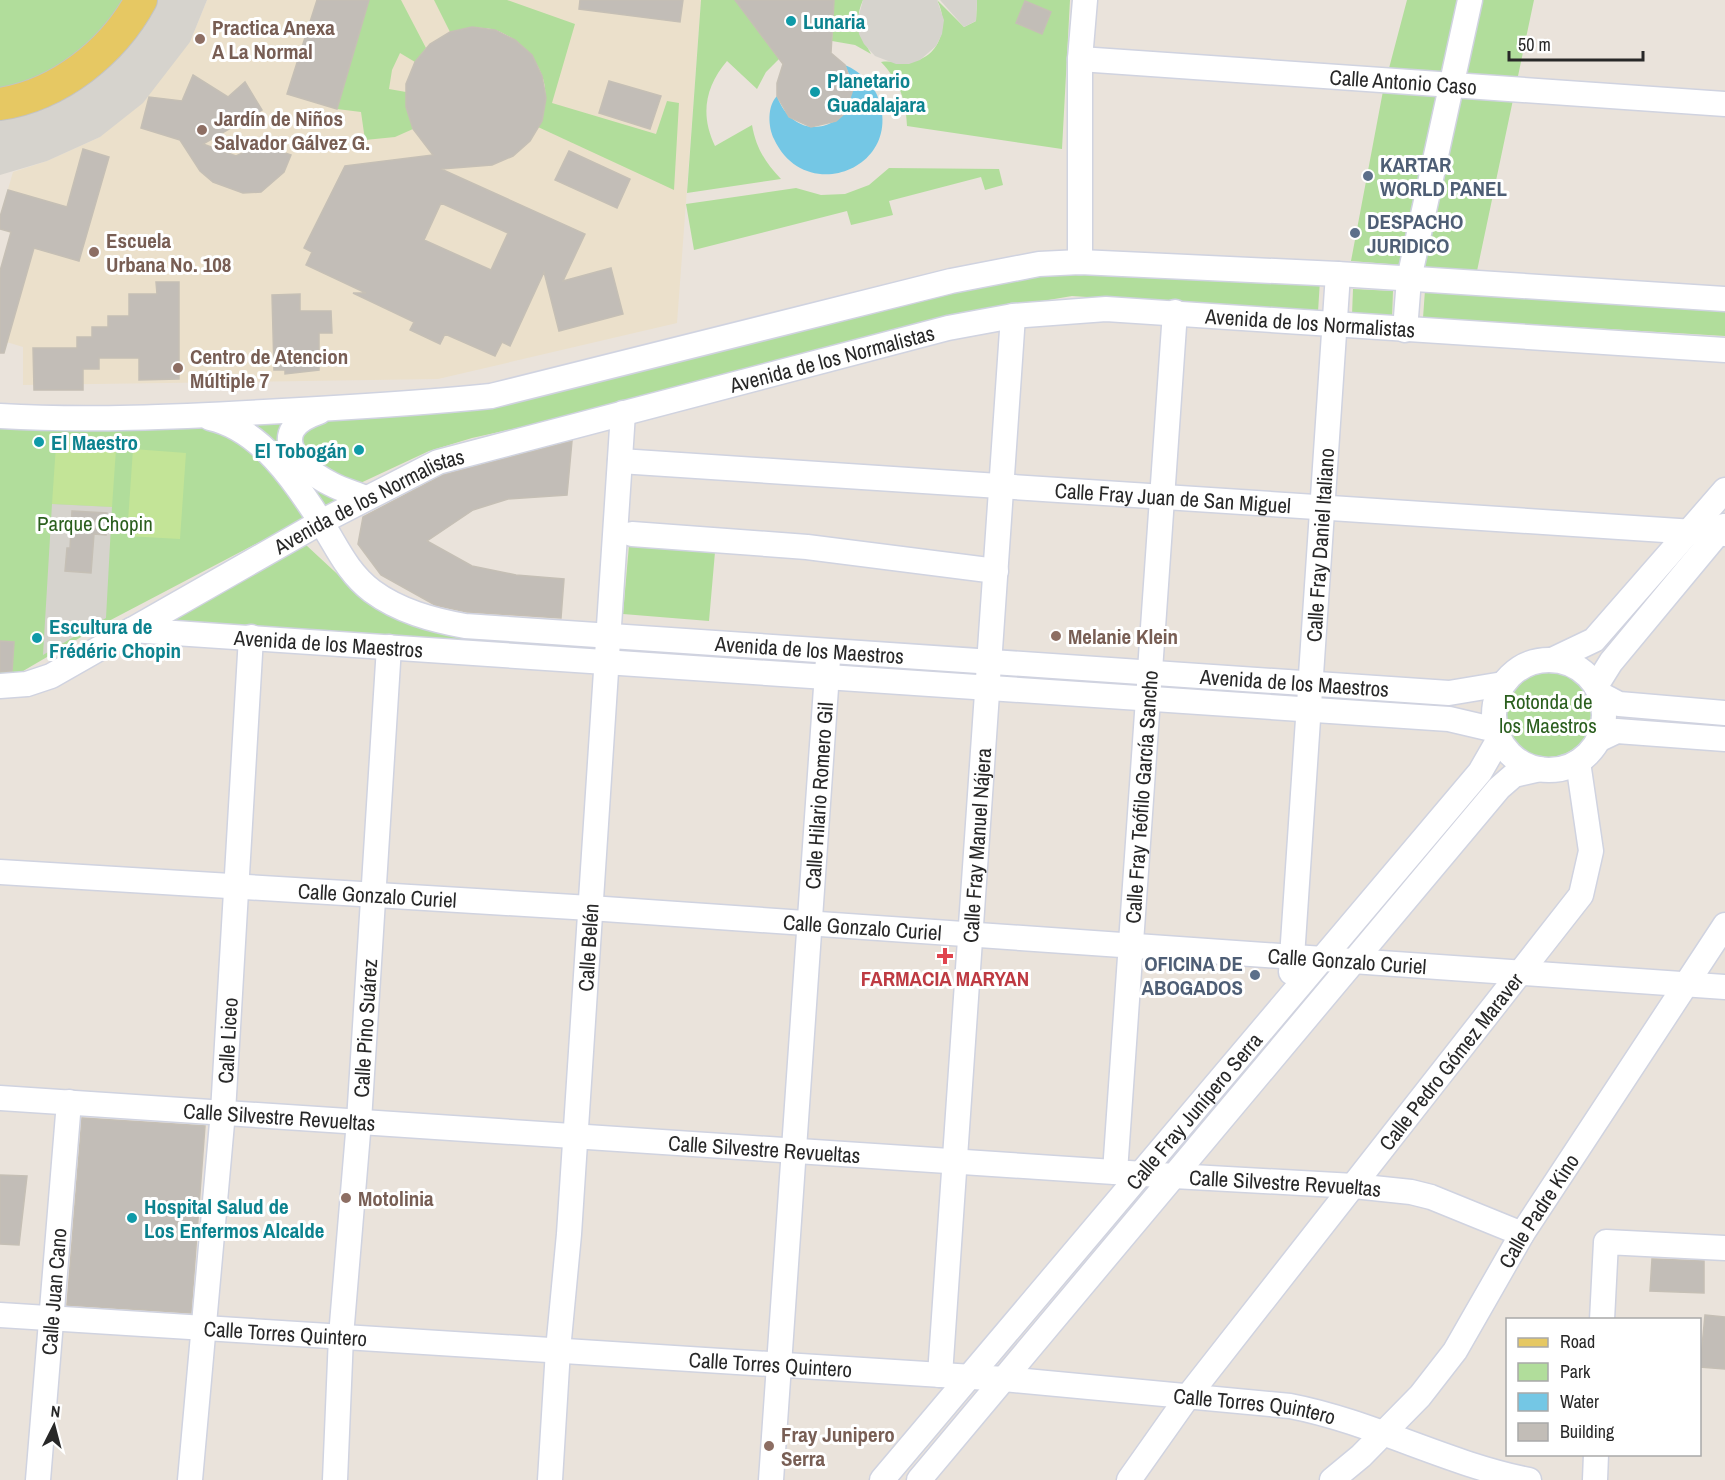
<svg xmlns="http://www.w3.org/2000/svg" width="1725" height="1480" viewBox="0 0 1725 1480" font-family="'Archivo Narrow',sans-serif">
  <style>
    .education { fill: #ebe0cb }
    .green { fill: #b1dd9b }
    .pitch { fill: #c3e497 }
    .plaza { fill: #d6d3cd }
    .water { fill: #74c7e5 }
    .building { fill: #c2bdb7; stroke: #c5bfb5; stroke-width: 1.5; fill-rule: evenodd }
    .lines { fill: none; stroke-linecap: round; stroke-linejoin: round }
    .minor-casing { stroke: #d0d3e0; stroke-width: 27 }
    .major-casing { stroke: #c3c3c3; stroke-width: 34 }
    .minor { stroke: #fff; stroke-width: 24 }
    .major { stroke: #e6c863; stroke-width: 32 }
    .culture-dot { fill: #0f9aa8; stroke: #fff; stroke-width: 2 }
    .education-dot { fill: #8d6e63; stroke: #fff; stroke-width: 2 }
    .service-dot { fill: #5c6f8a; stroke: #fff; stroke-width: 2 }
    .health-dot { fill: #e0444e; stroke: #fff; stroke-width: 2 }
    .labels { text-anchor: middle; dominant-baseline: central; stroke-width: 6; stroke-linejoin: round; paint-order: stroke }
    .culture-label { font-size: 21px; font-weight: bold; fill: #0d838f; stroke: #fff; text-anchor: start }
    .education-label { font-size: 21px; font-weight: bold; fill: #785e54; stroke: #fff; text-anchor: start }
    .street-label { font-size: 21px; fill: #282828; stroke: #fff }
    .service-label { font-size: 21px; font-weight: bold; fill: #4e5e75; stroke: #fff; text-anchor: start }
    .park-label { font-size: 21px; fill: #2b5f1e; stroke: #fff }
    .health-label { font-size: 21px; font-weight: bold; fill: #be3a42; stroke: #fff }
  </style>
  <rect width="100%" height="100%" fill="#eae3db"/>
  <path class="education" d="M207,0H701L677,323L438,379L23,385V347L0,340L11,233L0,229V217L13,172L47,161L100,137L190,42Z"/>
  <path class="green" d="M0,0H128L110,27L43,79L0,92Z
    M369,0H401L426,48L415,62L400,53L392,70L389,89L406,92V107L413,129L395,137L365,140L361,112L337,109Z
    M434,0H507L575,24L552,103L656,134L667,101L679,103L674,190L538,127C540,118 544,109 545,100C549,70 523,39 495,30C480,25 465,29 450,32Z
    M701,0H735L779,59L766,72L757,89L727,61C705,87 700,115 715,146L752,125C756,148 765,162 781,179L687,193Z
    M834,0H863C853,22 861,35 871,54L855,45L832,41Z
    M937,0L964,27L976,21L977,0H1070L1062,149L907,126C906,99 899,81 881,62C892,60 906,65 918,60C943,52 948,20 937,0Z
    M1407,0H1534L1477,271L1351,261L1383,91Z
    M889,168L999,169L1003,185L985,190L981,177L889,201L893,215L851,225L847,211L694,250L686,204L796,188L821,195L845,194L869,185Z
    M1035,272L1320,280L1318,312L1072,296L942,318L579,414L472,438L429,451L354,486L300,451L296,434L308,421L426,414Z
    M1353,289L1393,291L1392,318L1352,315Z
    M1425,290L1725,310V336L1423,318Z
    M290,418L294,463L247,419Z
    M0,424L50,428H210L244,439L311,515L105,623L18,674H0Z
    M300,469L345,496L321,508Z
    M306,545L347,583L384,608L594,644L593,652L169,620Z
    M629,545L715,552L709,621L623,614Z
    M1504 713a44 44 0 1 1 88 0a44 44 0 1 1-88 0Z"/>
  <path class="pitch" d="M56,445L116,449L112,507L52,504Z
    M133,449L186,453L180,539L127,536Z"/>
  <path class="plaza" d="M156,0H207L190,42L143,103L100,137L47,161L0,175V121L8,118Z
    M863,0H937L944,20L942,34L936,46L920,60L909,64H896L875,56L864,44L859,34L857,22Z
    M940,0H977L976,21L964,27Z
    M52,504L112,507L106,618L43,655Z"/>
  <path class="water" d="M845,65C861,72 874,84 879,100C902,169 805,206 774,139C768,127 767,106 777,96C798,155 874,121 845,65Z"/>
  <path class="building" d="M317,0H369L337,109L287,94Z
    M580,0H683L680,22L579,9Z
    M735,0H834L831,53L845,65L853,89L845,113L836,121L811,127L789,117L777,96V83L783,64Z
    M1025,1L1051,12L1042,34L1016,23Z
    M472,27L495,30L515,40L532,55L542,76L546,98L542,121L530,141L513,156L492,165L441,169L585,234L563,281L611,268L623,314L559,331L544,272L510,346L502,342L495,356L445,334L440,344L410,330L414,322L353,293H366L306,265L312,252L304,248L345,166L433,155L413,129L406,107V84L415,62L430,44L450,32ZM441,203L508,233L491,270L424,240Z
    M193,75L228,97L245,82L262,110L203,144L236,156L247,151L253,142L291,155L284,172L261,192L243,193L213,182L200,171L180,140L141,128L149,97L182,101Z
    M609,81L661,96L650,129L599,113Z
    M83,149L109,157L79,261L34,248L4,353H0V271L11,232L0,229V217L8,190L67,207Z
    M569,151L630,179L617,208L555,180Z
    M156,282H179V379L139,380V358H99V369H83V390H34L33,348H77V337H92V327H108V316H129V294H157Z
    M300,294V311H331L332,333H319V370L285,374V370H274L272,295Z
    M572,441L567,495L508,499L473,510L427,541L472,566L516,575L564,579L561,618L467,612L435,605L381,575L358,544L363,517L443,475Z
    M72,511L107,513L106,535L94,534L91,573L65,571L67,548H70Z
    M0,641L14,642L12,671L0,672Z
    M82,1118L205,1126L191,1313L67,1305Z
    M0,1175L27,1176L19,1245L0,1244Z
    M1652,1259L1704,1261V1293L1650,1291Z
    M1705,1315L1725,1317V1369L1700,1367Z"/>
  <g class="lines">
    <g class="minor-casing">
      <g id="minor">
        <path id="s1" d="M1080,59L1725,104"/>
        <path d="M1080,262V59L1085,0"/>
        <path d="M1405,330L1409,279L1470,0"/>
        <path d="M319,412C266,430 295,466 331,484C342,490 354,493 366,498"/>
        <path d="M0,416C88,421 176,417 264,412C340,408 415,404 491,396L951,281L1039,264L1080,262L1338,274L1725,299"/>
        <path id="s2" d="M210,418C260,429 295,481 321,522C337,547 347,572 372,591C399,611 432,620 465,626L1449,693L1503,684"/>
        <path id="s3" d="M620,461L1725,534"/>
        <path d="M632,534L807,547L996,571"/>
        <path id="s4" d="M131,630L1449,719L1496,730"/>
        <path d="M1552,660L1594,640L1725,490"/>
        <circle cx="1549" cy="715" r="55"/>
        <path id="s5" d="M0,686L27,684L51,676L321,522L438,462L948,328L1013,316L1106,309L1725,350"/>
        <path d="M1596,686L1611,662L1724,526"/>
        <path d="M1600,694L1619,704L1725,713"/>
        <path d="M1598,740L1617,731L1725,739"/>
        <path id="s6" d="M0,872L590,908L1725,987"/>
        <path id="s7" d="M1291,972L1338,274"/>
        <path id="s8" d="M0,1098L1174,1176L1354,1186L1411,1192L1431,1197L1522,1234"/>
        <path id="s9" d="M1115,1172L1175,312"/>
        <path id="s10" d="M0,1315L1004,1379L1290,1406C1373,1422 1447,1464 1529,1480"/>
        <path d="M1602,1320L1606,1242L1725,1248"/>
        <path id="s11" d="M940,1375L1013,316"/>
        <path id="s12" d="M38,1480L69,1102"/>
        <path id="s13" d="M190,1480L223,1112L251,637"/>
        <path id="s14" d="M335,1480L341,1336L359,1121L389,647"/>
        <path id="s15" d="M550,1480L558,1350L569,1234L623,413"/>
        <path id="s16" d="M771,1480L828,659"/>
        <path id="s17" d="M882,1480L1480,772L1499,739"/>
        <path d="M919,1480L1499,788L1514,775L1540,769"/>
        <path id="s18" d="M1129,1480L1189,1395L1581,895L1591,851L1578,762"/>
        <path id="s19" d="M1332,1480L1361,1456L1420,1396L1455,1351L1522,1234L1725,925"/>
        <path d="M1595,1480L1596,1454"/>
      </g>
    </g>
    <g class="major-casing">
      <path id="major" d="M0,104C59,95 113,52 141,0"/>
    </g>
    <use href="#minor" class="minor"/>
    <use href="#major" class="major"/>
  </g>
  <g class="culture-dot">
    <circle cx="791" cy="21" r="6"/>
    <circle cx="815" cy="92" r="6"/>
    <circle cx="39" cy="442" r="6"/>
    <circle cx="359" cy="450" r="6"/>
    <circle cx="37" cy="638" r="6"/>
    <circle cx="132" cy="1218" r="6"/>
  </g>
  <g class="education-dot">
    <circle cx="200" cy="39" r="6"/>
    <circle cx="202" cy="130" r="6"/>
    <circle cx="94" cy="252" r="6"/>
    <circle cx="178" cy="368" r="6"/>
    <circle cx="1056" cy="636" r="6"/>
    <circle cx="346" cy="1198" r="6"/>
    <circle cx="769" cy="1446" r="6"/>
  </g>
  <g class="service-dot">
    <circle cx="1368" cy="176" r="6"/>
    <circle cx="1355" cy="233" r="6"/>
    <circle cx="1255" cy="975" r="6"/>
  </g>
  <path class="health-dot" d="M942 947h6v6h6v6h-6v6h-6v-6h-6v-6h6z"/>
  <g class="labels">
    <g class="culture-label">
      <text x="803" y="21">Lunaria</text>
      <text x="827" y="80">Planetario<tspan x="827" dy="24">Guadalajara</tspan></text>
      <text x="51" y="442">El Maestro</text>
      <text x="347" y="450" text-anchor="end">El Tobogán</text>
      <text x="49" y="626">Escultura de<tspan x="49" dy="24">Frédéric Chopin</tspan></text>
      <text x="144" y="1206">Hospital Salud de<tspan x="144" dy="24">Los Enfermos Alcalde</tspan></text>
    </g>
    <g class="education-label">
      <text x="212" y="27">Practica Anexa<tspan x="212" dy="24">A La Normal</tspan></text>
      <text x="214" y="118">Jardín de Niños<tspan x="214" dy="24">Salvador Gálvez G.</tspan></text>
      <text x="106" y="240">Escuela<tspan x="106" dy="24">Urbana No. 108</tspan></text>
      <text x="190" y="356">Centro de Atencion<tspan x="190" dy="24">Múltiple 7</tspan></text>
      <text x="1068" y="636">Melanie Klein</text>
      <text x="358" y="1198">Motolinia</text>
      <text x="781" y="1434">Fray Junipero<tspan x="781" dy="24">Serra</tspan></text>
    </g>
    <g class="street-label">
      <text stroke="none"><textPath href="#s1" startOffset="324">Calle Antonio Caso</textPath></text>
      <text stroke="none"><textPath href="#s5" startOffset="1386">Avenida de los Normalistas</textPath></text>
      <text stroke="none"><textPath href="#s5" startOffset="902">Avenida de los Normalistas</textPath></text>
      <text stroke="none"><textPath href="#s3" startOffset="554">Calle Fray Juan de San Miguel</textPath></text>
      <text stroke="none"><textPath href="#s5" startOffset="416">Avenida de los Normalistas</textPath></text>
      <text stroke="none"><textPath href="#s7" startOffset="428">Calle Fray Daniel Italiano</textPath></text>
      <text stroke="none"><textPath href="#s4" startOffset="198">Avenida de los Maestros</textPath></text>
      <text stroke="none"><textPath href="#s2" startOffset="688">Avenida de los Maestros</textPath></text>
      <text stroke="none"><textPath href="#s2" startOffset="1174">Avenida de los Maestros</textPath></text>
      <text stroke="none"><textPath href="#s16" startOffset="686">Calle Hilario Romero Gil</textPath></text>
      <text stroke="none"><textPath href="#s9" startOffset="376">Calle Fray Teófilo García Sancho</textPath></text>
      <text stroke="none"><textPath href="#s11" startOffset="531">Calle Fray Manuel Nájera</textPath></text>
      <text stroke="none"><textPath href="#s6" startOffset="378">Calle Gonzalo Curiel</textPath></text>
      <text stroke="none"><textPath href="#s6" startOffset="864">Calle Gonzalo Curiel</textPath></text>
      <text stroke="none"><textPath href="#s15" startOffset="534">Calle Belén</textPath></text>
      <text stroke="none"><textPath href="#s6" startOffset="1350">Calle Gonzalo Curiel</textPath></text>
      <text stroke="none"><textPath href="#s14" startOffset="453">Calle Pino Suárez</textPath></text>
      <text stroke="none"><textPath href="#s13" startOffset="441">Calle Liceo</textPath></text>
      <text stroke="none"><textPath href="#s18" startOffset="528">Calle Pedro Gómez Maraver</textPath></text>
      <text stroke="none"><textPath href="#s17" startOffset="483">Calle Fray Junípero Serra</textPath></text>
      <text stroke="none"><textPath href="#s8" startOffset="280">Calle Silvestre Revueltas</textPath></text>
      <text stroke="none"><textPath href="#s8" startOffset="766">Calle Silvestre Revueltas</textPath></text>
      <text stroke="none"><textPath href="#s8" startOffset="1288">Calle Silvestre Revueltas</textPath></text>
      <text stroke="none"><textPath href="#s19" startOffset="342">Calle Padre Kino</textPath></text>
      <text stroke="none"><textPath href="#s12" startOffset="189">Calle Juan Cano</textPath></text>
      <text stroke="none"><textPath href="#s10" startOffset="286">Calle Torres Quintero</textPath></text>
      <text stroke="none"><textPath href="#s10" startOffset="772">Calle Torres Quintero</textPath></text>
      <text stroke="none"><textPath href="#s10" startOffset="1258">Calle Torres Quintero</textPath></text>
    </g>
    <g class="service-label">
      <text x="1380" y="164">KARTAR<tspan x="1380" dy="24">WORLD PANEL</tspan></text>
      <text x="1367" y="221">DESPACHO<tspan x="1367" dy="24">JURIDICO</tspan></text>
      <text x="1243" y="963" text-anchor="end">OFICINA DE<tspan x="1243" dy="24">ABOGADOS</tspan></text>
    </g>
    <g class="park-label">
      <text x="95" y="523">Parque Chopin</text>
      <text x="1548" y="701">Rotonda de<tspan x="1548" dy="24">los Maestros</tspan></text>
    </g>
    <g class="health-label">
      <text x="945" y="978">FARMACIA MARYAN</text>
    </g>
  </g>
  <rect x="1506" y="1318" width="195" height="138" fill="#ffffff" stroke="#a9a9a9" stroke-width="1.5"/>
  <rect x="1518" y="1338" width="30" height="9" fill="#e6c863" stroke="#a9a9a9" stroke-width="1.5"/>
  <text x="1560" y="1348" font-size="18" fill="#282828">Road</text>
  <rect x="1518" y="1363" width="30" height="18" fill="#b1dd9b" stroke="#a9a9a9" stroke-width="1.5"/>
  <text x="1560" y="1378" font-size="18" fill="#282828">Park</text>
  <rect x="1518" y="1393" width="30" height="18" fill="#74c7e5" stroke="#a9a9a9" stroke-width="1.5"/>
  <text x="1560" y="1408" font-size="18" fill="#282828">Water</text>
  <rect x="1518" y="1423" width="30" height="18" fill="#c2bdb7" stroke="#a9a9a9" stroke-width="1.5"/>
  <text x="1560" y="1438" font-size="18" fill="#282828">Building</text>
  <g transform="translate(54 1426) rotate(6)" stroke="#ffffff" stroke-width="4.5" paint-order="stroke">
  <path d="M0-4.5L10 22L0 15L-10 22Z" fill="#282828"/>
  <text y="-9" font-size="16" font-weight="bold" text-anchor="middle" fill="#282828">N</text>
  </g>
  <path d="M1509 51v9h134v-9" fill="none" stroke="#282828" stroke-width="3"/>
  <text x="1518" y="51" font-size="18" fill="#282828" stroke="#ffffff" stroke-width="4.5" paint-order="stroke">50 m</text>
</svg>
